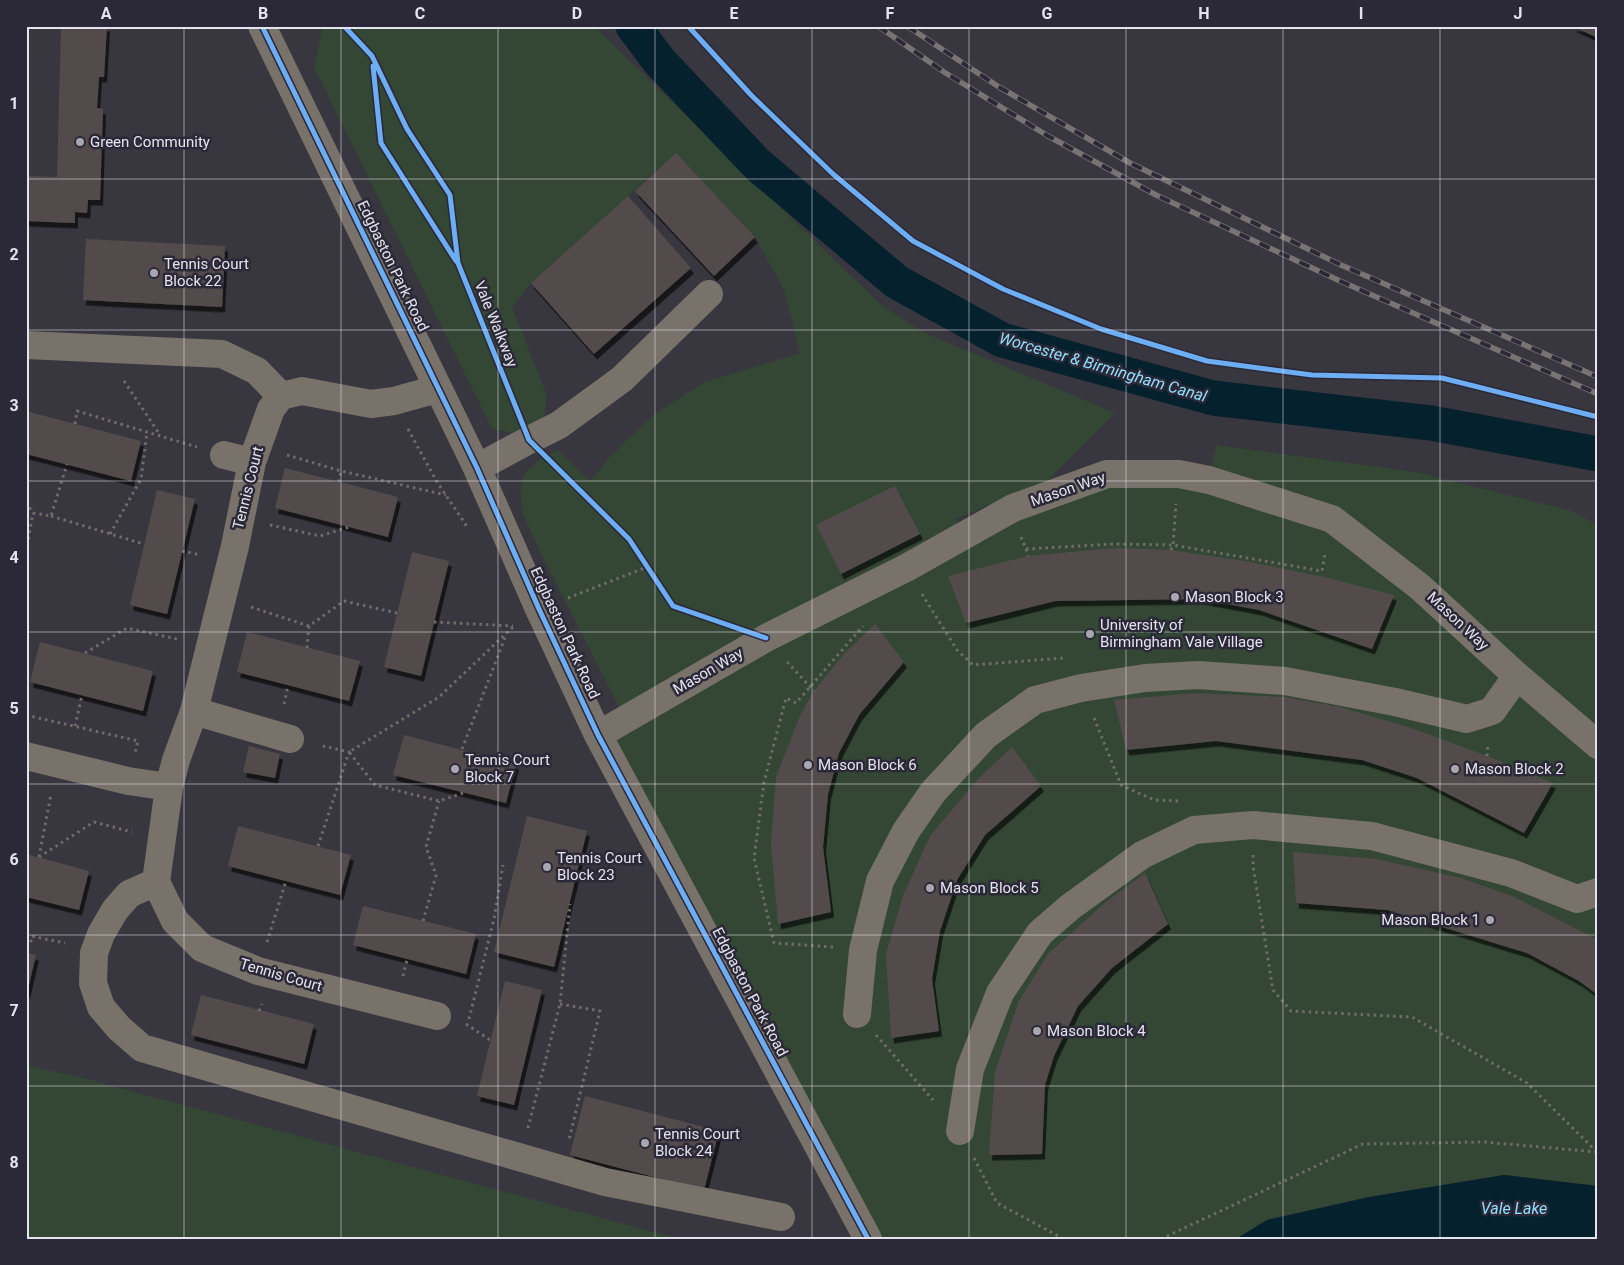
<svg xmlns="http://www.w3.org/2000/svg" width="1624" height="1265" viewBox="0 0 1624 1265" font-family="Roboto,sans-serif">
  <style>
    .green { fill: #334734 }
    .water { fill: #05212d }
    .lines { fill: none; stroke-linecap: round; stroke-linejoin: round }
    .canal { stroke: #05212d; stroke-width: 35 }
    .building { fill: #534c4c; filter: url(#shadow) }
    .path { stroke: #6f6c6a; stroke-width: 3; stroke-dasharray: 2.5 4; stroke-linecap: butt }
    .minor { stroke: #79726a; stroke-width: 28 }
    .rail-casing { stroke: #797473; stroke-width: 5.5 }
    .rail { stroke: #2b2937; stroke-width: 4; stroke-dasharray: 11; stroke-linecap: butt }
    .cycleway-casing { stroke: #2b2937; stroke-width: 8 }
    .cycleway { stroke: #6dadf4; stroke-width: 5 }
    .grid { fill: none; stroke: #e5e4ee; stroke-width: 1; stroke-opacity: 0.55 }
    .poi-dot { fill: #a8a7b0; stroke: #2b2937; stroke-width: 2 }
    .labels { text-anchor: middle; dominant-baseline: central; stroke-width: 5; stroke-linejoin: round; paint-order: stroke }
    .poi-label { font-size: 15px; fill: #e5e4ee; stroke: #2b2937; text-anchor: start }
    .street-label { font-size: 15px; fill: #e5e4ee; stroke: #2b2937 }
    .water-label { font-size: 16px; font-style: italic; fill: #91defd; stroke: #2b2937 }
    .neatline { fill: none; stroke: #e5e4ee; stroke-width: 2 }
    .grid-label { font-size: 16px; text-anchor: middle; font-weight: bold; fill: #e5e4ee }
  </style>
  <defs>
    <filter id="shadow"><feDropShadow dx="3" dy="5.5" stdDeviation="0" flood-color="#0009"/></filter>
  </defs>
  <rect width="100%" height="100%" fill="#38363e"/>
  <path class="green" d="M323,26H594L880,304L923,332L1115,413L1047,481L955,519L968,532L1107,474L1209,480L1216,445L1416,472L1572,511L1598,525V1186L1503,1175L1369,1197L1267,1220L1236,1239H868L598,735L623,715L541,554L522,512L520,489L524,474L536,462L558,450L590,481L614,452L656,413L705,382L800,353L784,290L755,237L676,153L531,283L512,307L546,393L545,416L514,433L492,429L314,67Z
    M26,1065L87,1079L680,1239H26Z"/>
  <path class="water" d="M1504,1175L1598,1186V1239H1236L1267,1220L1369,1197Z"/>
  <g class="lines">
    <path class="canal" d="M633,26L660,62L758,165L897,282L1002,340L1213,398L1431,423L1598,454"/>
  </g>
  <path class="building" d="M61,26H107L104,77H99L97,108L103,109L100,200H88L87,213L75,212V223L26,221V176L57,177Z
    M1572,26H1598V38Z
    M676,153L755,237L714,276L635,191Z
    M628,196L691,268L594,354L531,283Z
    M86,239L225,246L222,307L83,300Z
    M29,412L141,441L131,481L26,454V421Z
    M285,468L398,497L388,537L275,508Z
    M895,486L920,534L841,574L816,525Z
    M157,490L195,499L167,614L130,605Z
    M1115,548L1171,550L1245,561L1324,577L1394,595L1372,649L1259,610L1201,599L1055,601L966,623L948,576L1028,556Z
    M412,552L449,561L421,676L384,667Z
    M875,624L904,662L859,715L839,753L828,794L823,847L831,912L778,924L771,844L776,777L799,718L814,691L843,655Z
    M247,632L360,661L349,701L237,672Z
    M40,642L153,671L143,711L30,682Z
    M1197,693L1284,697L1340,707L1411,728L1487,756L1553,783L1524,833L1417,778L1362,760L1216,741L1126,750L1114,700Z
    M404,735L516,764L506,803L393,775Z
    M249,746L280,754L275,778L243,772Z
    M1012,747L1041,786L985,835L957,880L940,931L932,979L939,1031L891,1038L886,954L903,896L930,836L978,779Z
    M527,816L587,831L554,967L494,952Z
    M238,826L351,855L340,895L228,866Z
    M1293,852L1376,859L1461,878L1514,897L1598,940V995L1579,981L1527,953L1387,910L1296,903Z
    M26,854L89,871L79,910L26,897Z
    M1145,873L1168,924L1112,968L1078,1006L1054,1056L1045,1085L1042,1154L989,1155L995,1072L1019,1001L1048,954L1106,902Z
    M363,906L476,934L466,974L353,945Z
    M26,953L36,955L27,993H26Z
    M505,981L542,990L514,1105L477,1096Z
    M201,995L314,1024L304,1064L191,1035Z
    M585,1096L719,1131L704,1190L570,1155Z"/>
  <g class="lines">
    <path class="path" d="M124,381L160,435
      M75,424L77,411L197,447
      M408,429L437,482L468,528
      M287,455L341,471L446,495
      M339,482L341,471
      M26,502L33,513L51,516L67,464
      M51,516L144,544
      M270,525L320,536L349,527
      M110,534L141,479L147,432
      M1021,537L1026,549L1114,544L1173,545L1322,571L1325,554
      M1026,549L1028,556
      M1171,550L1173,545L1176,504
      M182,551L201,555
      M26,552L33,513
      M922,594L957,650L973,665L1064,658
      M568,598L647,567
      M251,607L309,626L344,601L397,613
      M434,622L513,626
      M307,648L309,626
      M85,653L127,628L181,640
      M787,662L814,691
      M284,704L288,686
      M26,715L138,741L135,753
      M1094,718L1121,785L1154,800L1181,801
      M75,726L82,695
      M462,749L506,635
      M1487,756L1488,744
      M463,793L439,801L375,785L349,752L439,697L513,627
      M318,846L349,752L319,745
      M1253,855V866L1273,990L1291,1011L1412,1017L1527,1083L1597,1152
      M39,857L94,822L132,832
      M39,857L51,794
      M423,921L436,875L426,847L439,801
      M26,935L65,943
      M267,942L286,881
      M26,947L34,937
      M833,947L774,943L754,858L764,782L786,698L796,703L863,626
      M403,976L407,960
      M560,1004L600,1011L569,1140
      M259,1011L262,1004
      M469,1019L494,919L503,865
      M466,1024L490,1040
      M876,1035L933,1100
      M528,1128L560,1004L570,904
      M974,1158L997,1203L1064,1239
      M1161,1239L1363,1144L1484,1142L1597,1152"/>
    <path class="minor" d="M262,26L477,468L539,609L598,735L868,1239
      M26,345L222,354L257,371L281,396
      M224,455L252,462
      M477,468L529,440L559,425L622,379L709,294
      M194,711L290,739
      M598,735L766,638L906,568L1013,508L1107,474H1179L1209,480L1332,519L1420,587L1517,676L1598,745
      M26,756L128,781L169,787
      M156,882L129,894L115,910L101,934L94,953L93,983L101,1007L119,1028L142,1048L605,1182L781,1217
      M857,1014L863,950L880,881L906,831L933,792L986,735L1035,700L1081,688L1145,678L1198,675L1285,681L1395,702L1467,719L1492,711L1517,676
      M437,1016L258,971L202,948L175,921L156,882L169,787L176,760L194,711L235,546L252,462L271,409L281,396L302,391L371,404L394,401L437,389
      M960,1131L970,1069L1000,993L1040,933L1070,907L1142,855L1194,830L1253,825L1372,836L1511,873L1577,899L1598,892"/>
    <g class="rail-casing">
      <path id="rail" d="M878,26L944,72L1048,136L1156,195L1340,281L1598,394
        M907,26L999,87L1130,163L1341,265L1598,377"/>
    </g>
    <use href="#rail" class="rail"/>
    <g class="cycleway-casing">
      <path id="cycleway" d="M262,26L477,468L539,609L598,735L868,1239
        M344,26L372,56L407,129L450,195L458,263L529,440L629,539L673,606L766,638
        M688,26L751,95L833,174L913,241L1003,289L1101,329L1207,361L1312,375L1442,378L1598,417
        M373,66L381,143L456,261"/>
    </g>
    <use href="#cycleway" class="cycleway"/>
  </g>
  <path class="grid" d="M184,26V1239M341,26V1239M498,26V1239M655,26V1239M812,26V1239M969,26V1239M1126,26V1239M1283,26V1239M1440,26V1239M26,179H1598M26,330H1598M26,481H1598M26,632H1598M26,784H1598M26,935H1598M26,1086H1598"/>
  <g class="poi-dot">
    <circle cx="80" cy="142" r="5"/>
    <circle cx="154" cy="273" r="5"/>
    <circle cx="1175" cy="597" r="5"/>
    <circle cx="1090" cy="634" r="5"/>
    <circle cx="808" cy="765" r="5"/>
    <circle cx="455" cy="769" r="5"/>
    <circle cx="1455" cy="769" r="5"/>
    <circle cx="547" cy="867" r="5"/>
    <circle cx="930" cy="888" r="5"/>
    <circle cx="1490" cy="920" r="5"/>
    <circle cx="1037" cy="1031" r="5"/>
    <circle cx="645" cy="1143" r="5"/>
  </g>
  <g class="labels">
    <g class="poi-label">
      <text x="90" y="142">Green Community</text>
      <text x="164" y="264">Tennis Court<tspan x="164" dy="17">Block 22</tspan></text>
      <text x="1185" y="597">Mason Block 3</text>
      <text x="1100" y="625">University of<tspan x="1100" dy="17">Birmingham Vale Village</tspan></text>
      <text x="465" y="760">Tennis Court<tspan x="465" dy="17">Block 7</tspan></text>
      <text x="818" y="765">Mason Block 6</text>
      <text x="1465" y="769">Mason Block 2</text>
      <text x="557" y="858">Tennis Court<tspan x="557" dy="17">Block 23</tspan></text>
      <text x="940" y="888">Mason Block 5</text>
      <text x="1480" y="920" text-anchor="end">Mason Block 1</text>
      <text x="1047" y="1031">Mason Block 4</text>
      <text x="655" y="1134">Tennis Court<tspan x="655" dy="17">Block 24</tspan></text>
    </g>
    <g class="street-label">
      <text transform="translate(393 266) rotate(64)">Edgbaston Park Road</text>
      <text transform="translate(496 324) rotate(68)">Vale Walkway</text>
      <text transform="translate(248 488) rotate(-76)">Tennis Court</text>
      <text transform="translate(1068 489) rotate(-19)">Mason Way</text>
      <text transform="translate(1458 621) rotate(43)">Mason Way</text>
      <text transform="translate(565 633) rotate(65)">Edgbaston Park Road</text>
      <text transform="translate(708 671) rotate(-30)">Mason Way</text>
      <text transform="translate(281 975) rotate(16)">Tennis Court</text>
      <text transform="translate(750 992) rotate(62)">Edgbaston Park Road</text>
    </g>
    <g class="water-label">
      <text transform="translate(1103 367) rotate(16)">Worcester &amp; Birmingham Canal</text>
      <text x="1514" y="1208">Vale Lake</text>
    </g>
  </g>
  <rect width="1624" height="1265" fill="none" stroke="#2b2937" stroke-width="55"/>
  <rect x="28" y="28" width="1568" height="1210" class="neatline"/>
  <g class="grid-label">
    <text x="106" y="19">A</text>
    <text x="263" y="19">B</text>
    <text x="420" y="19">C</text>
    <text x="577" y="19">D</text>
    <text x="734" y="19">E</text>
    <text x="890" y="19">F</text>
    <text x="1047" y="19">G</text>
    <text x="1204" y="19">H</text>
    <text x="1361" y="19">I</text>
    <text x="1518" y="19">J</text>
    <text x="14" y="109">1</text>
    <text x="14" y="260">2</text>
    <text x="14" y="411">3</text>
    <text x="14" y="563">4</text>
    <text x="14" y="714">5</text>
    <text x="14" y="865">6</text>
    <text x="14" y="1016">7</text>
    <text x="14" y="1168">8</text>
  </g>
</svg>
